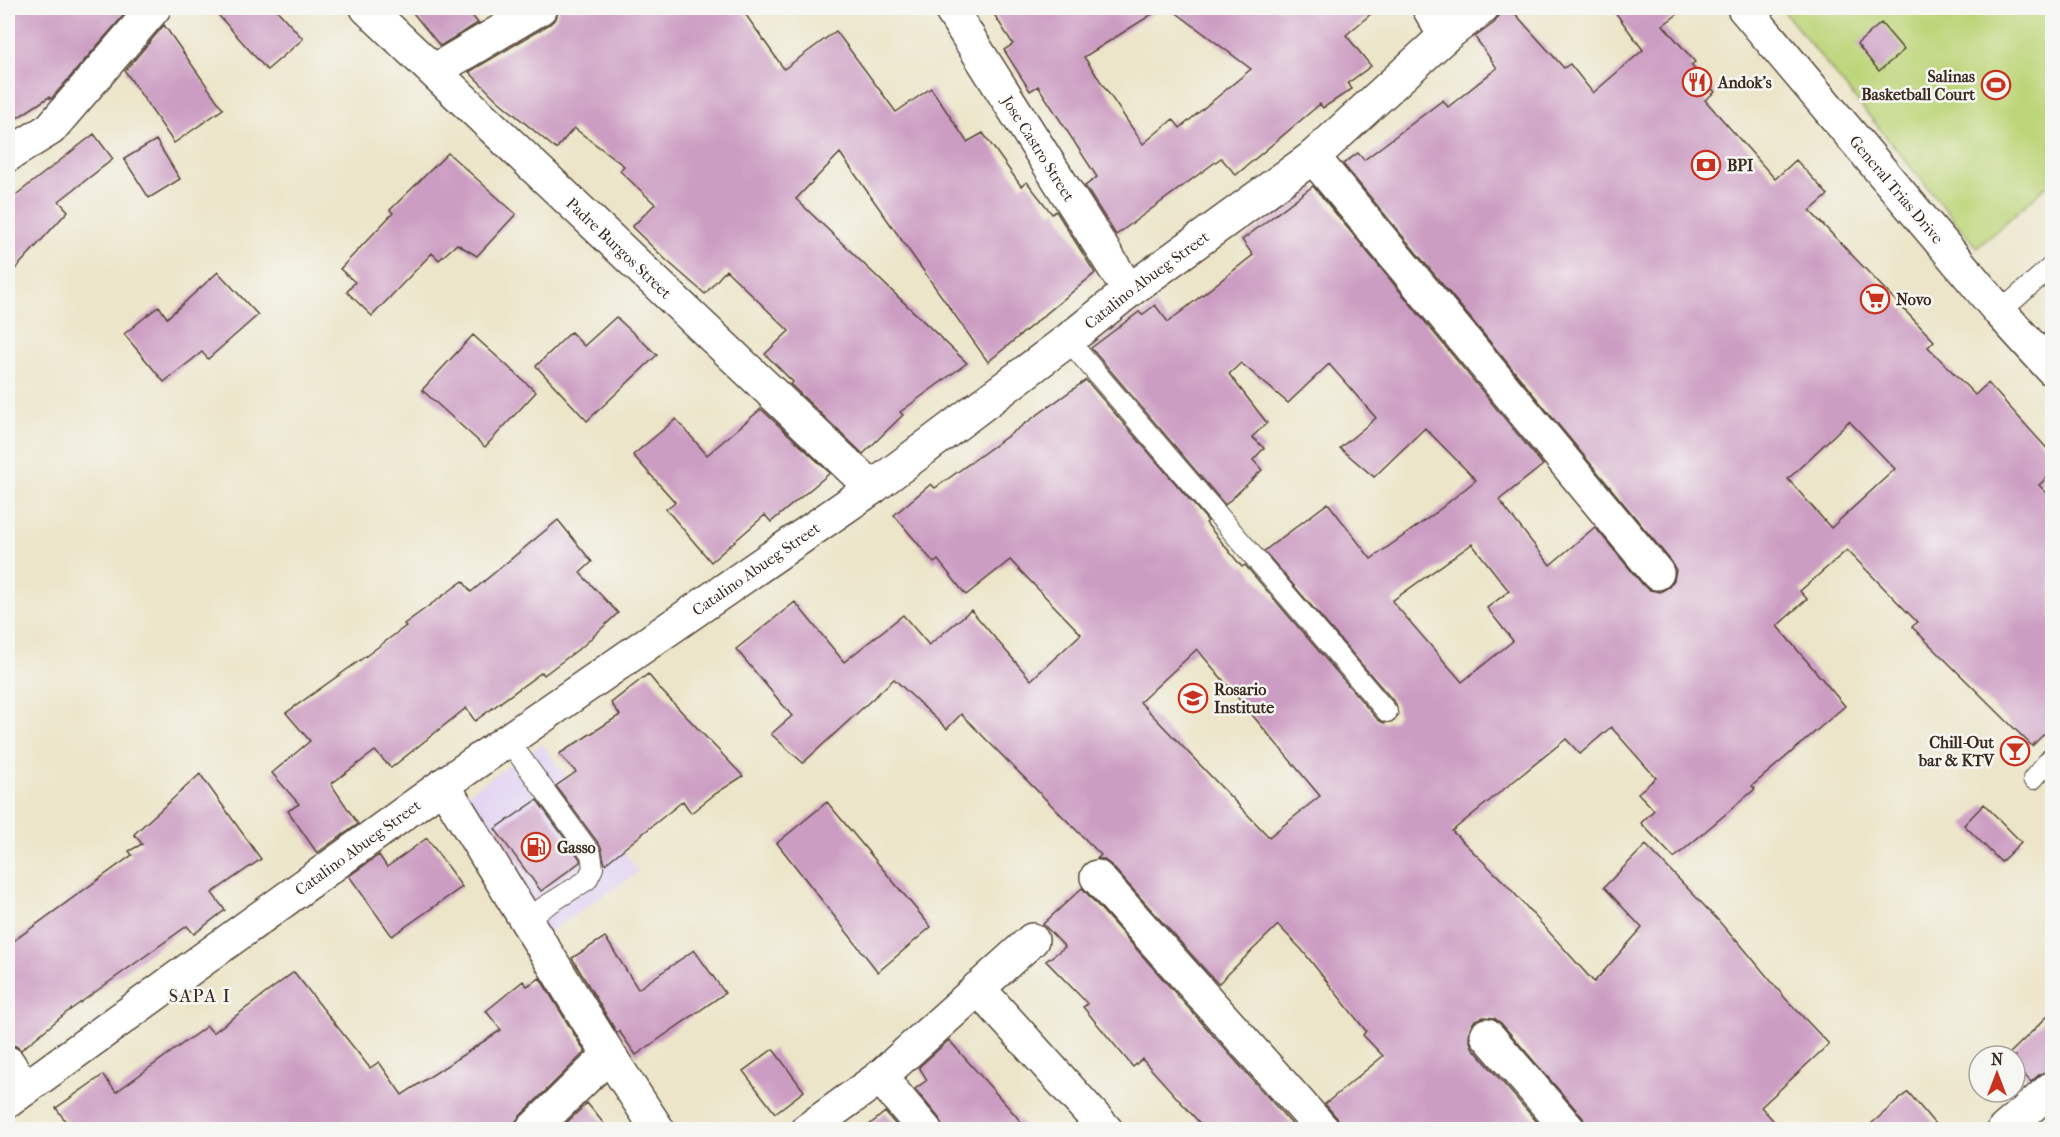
<svg xmlns="http://www.w3.org/2000/svg" width="2060" height="1137" viewBox="0 0 2060 1137" font-family="'IM FELL French Canon',serif">
  <style>
    .built { fill: #e2d4f3 }
    .green { fill: #bdd579; stroke: #7c804c; stroke-width: 1.5 }
    .building { fill: #cc9dc2; fill-rule: evenodd }
    .lines { fill: none; stroke-linecap: round; stroke-linejoin: round }
    .service-casing { stroke: #564638; stroke-width: 22 }
    .minor-casing { stroke: #564638; stroke-width: 36 }
    .tertiary-casing { stroke: #564638; stroke-width: 36 }
    .secondary-casing { stroke: #564638; stroke-width: 36 }
    .service { stroke: #fff; stroke-width: 20 }
    .minor { stroke: #fff; stroke-width: 33 }
    .tertiary { stroke: #fff; stroke-width: 33 }
    .secondary { stroke: #fff; stroke-width: 33 }
    .labels { text-anchor: middle; dominant-baseline: central; stroke-width: 5; stroke-linejoin: round; paint-order: stroke }
    .poi-label { font-size: 16px; font-weight: bold; fill: #3b2a1e; stroke: #f6f6f2; text-anchor: start }
    .street-label { font-size: 16px; fill: #3b2a1e; stroke: #f6f6f2 }
    .neighbourhood-label { font-size: 18px; letter-spacing: 1.5px; fill: #3b2a1e; stroke: #f6f6f2 }
  </style>
  <rect width="100%" height="100%" fill="#f6f6f2"/>
  <filter id="ink" filterUnits="userSpaceOnUse"><feTurbulence type="fractalNoise" baseFrequency=".0167" numOctaves="2"/><feDisplacementMap in="SourceGraphic" scale="12" xChannelSelector="R" yChannelSelector="G"/><feConvolveMatrix kernelMatrix="1 2 1 2 8 2 1 2 1" color-interpolation-filters="sRGB"/></filter>
  <filter id="wash" filterUnits="userSpaceOnUse"><feTurbulence type="fractalNoise" baseFrequency=".008" numOctaves="4" result="noise"/><feDisplacementMap in="SourceGraphic" scale="24" xChannelSelector="R" yChannelSelector="G"/><feGaussianBlur stdDeviation="1.35" result="paint"/><feColorMatrix in="noise" values="0 0 0 0 0 0 0 0 0 0 0 0 0 0 0 0 0 1.4 0 .05"/><feComposite in="paint" operator="in"/></filter>
  <g filter="url(#wash)">
    <rect width="100%" height="100%" fill="#ece5c9"/>
    <path class="built" d="M542,744L639,872L544,935L459,799Z"/>
    <path class="green" d="M1781,8H2052V181L1977,248Z"/>
    <g id="blocks">
      <path class="building" d="M8,8H130L51,99L49,97L8,124Z
        M212,8H275L303,39L267,70Z
        M409,8H466L478,23L440,46Z
        M559,8H741L784,69L836,31L896,112L931,88L967,142L983,133L1021,186L1027,182L1052,214L1056,211L1095,273L988,362L840,153L796,199L967,363L900,412L903,415L863,454L790,384L793,382L765,354L789,331L726,270L705,294L665,259L632,227L655,204L620,171L624,166L574,128L556,149L497,100L469,72L550,24L556,18Z
        M990,8H1162L1084,57L1143,144L1173,119L1180,128L1251,69L1170,8H1378L1346,35L1371,66L1348,83L1352,89L1323,108L1320,104L1236,175L1221,158L1116,235L1085,186L1097,177L1038,86L1030,91L1004,50L1013,44Z
        M1500,8H1510L1564,68L1570,64L1593,93L1643,50L1612,8H1686L1663,25L1695,62L1691,65L1715,92L1705,100L1775,179L1796,160L1828,195L1810,211L1934,341L1928,347L1975,395L1988,383L2052,454V473L2039,485L2052,498V726L2032,746L1912,627L1917,622L1847,550L1800,591L1807,599L1777,626L1845,706L1752,786L1755,789L1674,858L1641,823L1654,810L1638,793L1656,778L1611,727L1580,754L1566,739L1452,831L1506,884L1594,982L1642,928L1604,887L1646,845L1717,919L1735,940L1736,939L1785,998L1829,1044L1761,1107L1782,1130H1587L1583,1118L1501,1023L1494,1018L1484,1017L1475,1020L1470,1028L1469,1038L1472,1047L1544,1130H1341L1337,1118L1325,1104L1383,1056L1363,1035L1366,1031L1302,950L1278,925L1218,984L1111,865L1103,859H1097L1101,855L961,714L947,729L894,679L803,763L771,734L792,716L736,649L795,602L844,662L903,615L929,645L971,610L1031,680L1081,634L1010,560L966,595L938,560L934,563L894,515L931,484L935,488L1086,380L1208,521L1206,523L1242,567L1245,565L1378,720L1384,723L1394,721L1398,715L1396,704L1264,551L1328,503L1371,559L1434,514L1476,480L1425,428L1374,477L1340,448L1376,418L1329,364L1288,403L1241,363L1229,374L1267,423L1252,437L1264,448L1253,460L1262,470L1225,505L1091,348L1139,312L1142,315L1155,305L1168,322L1253,255L1242,240L1313,186L1543,465L1499,500L1550,565L1595,527L1643,585L1650,590L1660,592L1669,587L1674,580L1676,570L1671,561L1343,164L1358,153L1364,160L1443,100L1448,107L1497,68L1475,37L1494,23L1499,16ZM1849,421L1895,469L1831,528L1788,479ZM1472,544L1509,591L1487,608L1513,641L1462,682L1392,601ZM1197,649L1320,796L1269,837L1140,702Z
        M1881,23L1904,50L1879,71L1857,44Z
        M164,25L223,109L174,143L125,71Z
        M94,134L113,159L59,201L68,211L8,277V201Z
        M156,140L180,179L149,198L124,159Z
        M448,153L516,214L477,256L457,244L439,260L432,253L372,316L347,292L355,282L340,269L393,213L390,210Z
        M218,272L258,315L208,359L202,352L164,382L124,334L159,306L167,318Z
        M616,317L657,355L587,421L536,366L571,332L584,346Z
        M473,335L536,392L485,447L422,390Z
        M761,409L830,473L771,522L765,515L711,562L666,509L675,502L633,455L676,419L707,455Z
        M558,520L592,562L580,573L618,613L584,645L544,675L542,672L475,721L466,708L391,768L375,751L331,784L358,824L317,853L288,811L299,804L272,773L310,741L286,713L366,656L406,626L404,624L463,581L471,592Z
        M648,674L661,690L743,776L715,794L691,813L683,801L605,864L601,847L556,786L576,772L559,754L620,715L611,703Z
        M200,774L261,859L212,893L225,910L194,934L187,926L66,1013L21,1050L16,1046L8,1044V945L132,855L129,851L142,844L134,834Z
        M537,800L580,859V862L541,891L495,829Z
        M827,802L931,927L878,972L777,843Z
        M1984,804L2021,842L2001,862L1964,825Z
        M427,838L462,887L392,936L349,876L379,855L387,867Z
        M1082,888L1083,889L1297,1130H1206L1142,1059L1133,1067L1083,1007L1088,1004L1046,961L1065,947L1043,924Z
        M605,937L638,989L694,950L725,993L636,1055L619,1031L617,1033L572,958Z
        M294,972L370,1068L379,1062L402,1095L501,1030L486,1011L523,981L527,986L540,978L585,1052L519,1117L514,1124V1130H72L56,1108L103,1075L116,1092L207,1026L213,1033Z
        M2052,1012V1070L2040,1074L2031,1082L2015,1065V1056H2007Z
        M949,1040L1016,1116L1027,1130H943L939,1118L915,1089L927,1080L919,1067Z
        M773,1049L804,1091L775,1113L743,1071Z
        M1908,1092L1940,1130H1864Z
        M587,1103L609,1130H559Z
        M885,1112L900,1130H863Z"/>
    </g>
  </g>
  <g filter="url(#ink)">
    <use href="#blocks" fill-opacity="0" stroke="#564638" stroke-width="1.5"/>
    <g class="lines">
      <g class="service-casing">
        <path id="service" d="M2000,312L2052,266
          M1068,340L1387,712
          M508,740L591,854L593,868L587,880L525,919
          M2033,779L2052,757"/>
      </g>
      <g class="minor-casing">
        <g id="minor">
          <path id="s1" d="M367,8L872,488"/>
          <path id="s2" d="M950,8L1129,291"/>
          <path d="M1429,8L1445,36"/>
          <path d="M434,71L540,8"/>
          <path d="M8,155L50,129L154,8"/>
          <path d="M1313,157L1657,573"/>
          <path d="M443,785L609,1055L658,1130"/>
          <path d="M1097,877L1323,1130"/>
          <path d="M978,988L1106,1130"/>
          <path d="M1487,1035L1569,1130"/>
          <path d="M8,1063L24,1088"/>
          <path d="M880,1077L1032,940"/>
          <path d="M532,1130L609,1055"/>
          <path d="M807,1130L880,1077L925,1130"/>
          <path d="M2004,1130L2052,1088"/>
        </g>
      </g>
      <g class="tertiary-casing">
        <g id="tertiary">
          <path id="s3" d="M8,1101L443,785L872,488L1068,340L1129,291L1313,157L1445,36L1482,8"/>
        </g>
      </g>
      <g class="secondary-casing">
        <g id="secondary">
          <path id="s4" d="M1744,8L2000,312L2052,369"/>
        </g>
      </g>
      <use href="#service" class="service"/>
      <use href="#minor" class="minor"/>
      <use href="#tertiary" class="tertiary"/>
      <use href="#secondary" class="secondary"/>
    </g>
  </g>
  <defs>
    <g id="restaurant-ring" transform="scale(1.5)"><circle r="9.5" fill="#f6f6f2" stroke="#c8321e" stroke-width="1.5"/><path d="M-5-6h1v4h1v-4h1v4h1v-4h1v5L-1.5 .5V6h-2V.5L-5-1ZM5-6V6H3V1.5H1.5Q1.5-4 5-6Z" fill="#c8321e"/></g>
    <g id="stadium-ring" transform="scale(1.5)"><circle r="9.5" fill="#f6f6f2" stroke="#c8321e" stroke-width="1.5"/><path d="M0-5a6.5 5 0 1 0 0 10a6.5 5 0 1 0 0-10ZM-3.5-1.8h7v3.6h-7Z" fill="#c8321e"/></g>
    <g id="bank-ring" transform="scale(1.5)"><circle r="9.5" fill="#f6f6f2" stroke="#c8321e" stroke-width="1.5"/><path d="M-6-4H6V4H-6ZM0-2.3a2.3 2.3 0 1 0 0 4.6a2.3 2.3 0 1 0 0-4.6Z" fill="#c8321e"/></g>
    <g id="supermarket-ring" transform="scale(1.5)"><circle r="9.5" fill="#f6f6f2" stroke="#c8321e" stroke-width="1.5"/><path d="M-6-5.5h2.5l.6 2H6L4.5 2H-2.5L-4.4-4H-6ZM-1.5 3.2a1.3 1.3 0 1 0 .1 0ZM3 3.2a1.3 1.3 0 1 0 .1 0Z" fill="#c8321e"/></g>
    <g id="university-ring" transform="scale(1.5)"><circle r="9.5" fill="#f6f6f2" stroke="#c8321e" stroke-width="1.5"/><path d="M0-5L7-2L0 1L-7-2ZM-4 1L0 2.5L4 1V4Q0 6-4 4Z" fill="#c8321e"/></g>
    <g id="bar-ring" transform="scale(1.5)"><circle r="9.5" fill="#f6f6f2" stroke="#c8321e" stroke-width="1.5"/><path d="M-6-5H6L.8 .8V4.5H3.5V6h-7V4.5H-.8V.8Z" fill="#c8321e"/></g>
    <g id="fuel-ring" transform="scale(1.5)"><circle r="9.5" fill="#f6f6f2" stroke="#c8321e" stroke-width="1.5"/><path d="M-5.5-6h7V0h2V4h1.3V-2.5L3-4.5l.8-.8L6-3V5H2.5V1h-1V6h-7ZM-4.2-4.7v3.2H.2V-4.7Z" fill="#c8321e"/></g>
  </defs>
  <g fill-rule="evenodd">
    <use href="#restaurant-ring" x="1697" y="82"/>
    <use href="#stadium-ring" x="1996" y="85"/>
    <use href="#bank-ring" x="1706" y="165"/>
    <use href="#supermarket-ring" x="1875" y="299"/>
    <use href="#university-ring" x="1193" y="698"/>
    <use href="#bar-ring" x="2015" y="751"/>
    <use href="#fuel-ring" x="536" y="847"/>
  </g>
  <g class="labels">
    <g class="poi-label">
      <text x="1975" y="76" text-anchor="end">Salinas<tspan x="1975" dy="18">Basketball Court</tspan></text>
      <text x="1718" y="82">Andok's</text>
      <text x="1727" y="165">BPI</text>
      <text x="1896" y="299">Novo</text>
      <text x="1214" y="689">Rosario<tspan x="1214" dy="18">Institute</tspan></text>
      <text x="1994" y="742" text-anchor="end">Chill-Out<tspan x="1994" dy="18">bar &amp; KTV</tspan></text>
      <text x="557" y="847">Gasso</text>
    </g>
    <g class="street-label">
      <text stroke="none"><textPath href="#s2" startOffset="166">Jose Castro Street</textPath></text>
      <text stroke="none"><textPath href="#s4" startOffset="237">General Trias Drive</textPath></text>
      <text stroke="none"><textPath href="#s1" startOffset="348">Padre Burgos Street</textPath></text>
      <text stroke="none"><textPath href="#s3" startOffset="1404">Catalino Abueg Street</textPath></text>
      <text stroke="none"><textPath href="#s3" startOffset="918">Catalino Abueg Street</textPath></text>
      <text stroke="none"><textPath href="#s3" startOffset="432">Catalino Abueg Street</textPath></text>
    </g>
    <g class="neighbourhood-label">
      <text x="200" y="996">SAPA I</text>
    </g>
  </g>
  <rect width="2060" height="1137" fill="none" stroke="#f6f6f2" stroke-width="30"/>
  <g transform="translate(1997 1074)"><circle r="28" fill="#f6f6f2" stroke="#aba49d" stroke-width="1.5"/>
  <path d="M0-4.5L10 22L0 15L-10 22Z" fill="#c8321e"/>
  <text y="-9" font-size="16" font-weight="bold" text-anchor="middle" fill="#3b2a1e">N</text>
  </g>
</svg>
